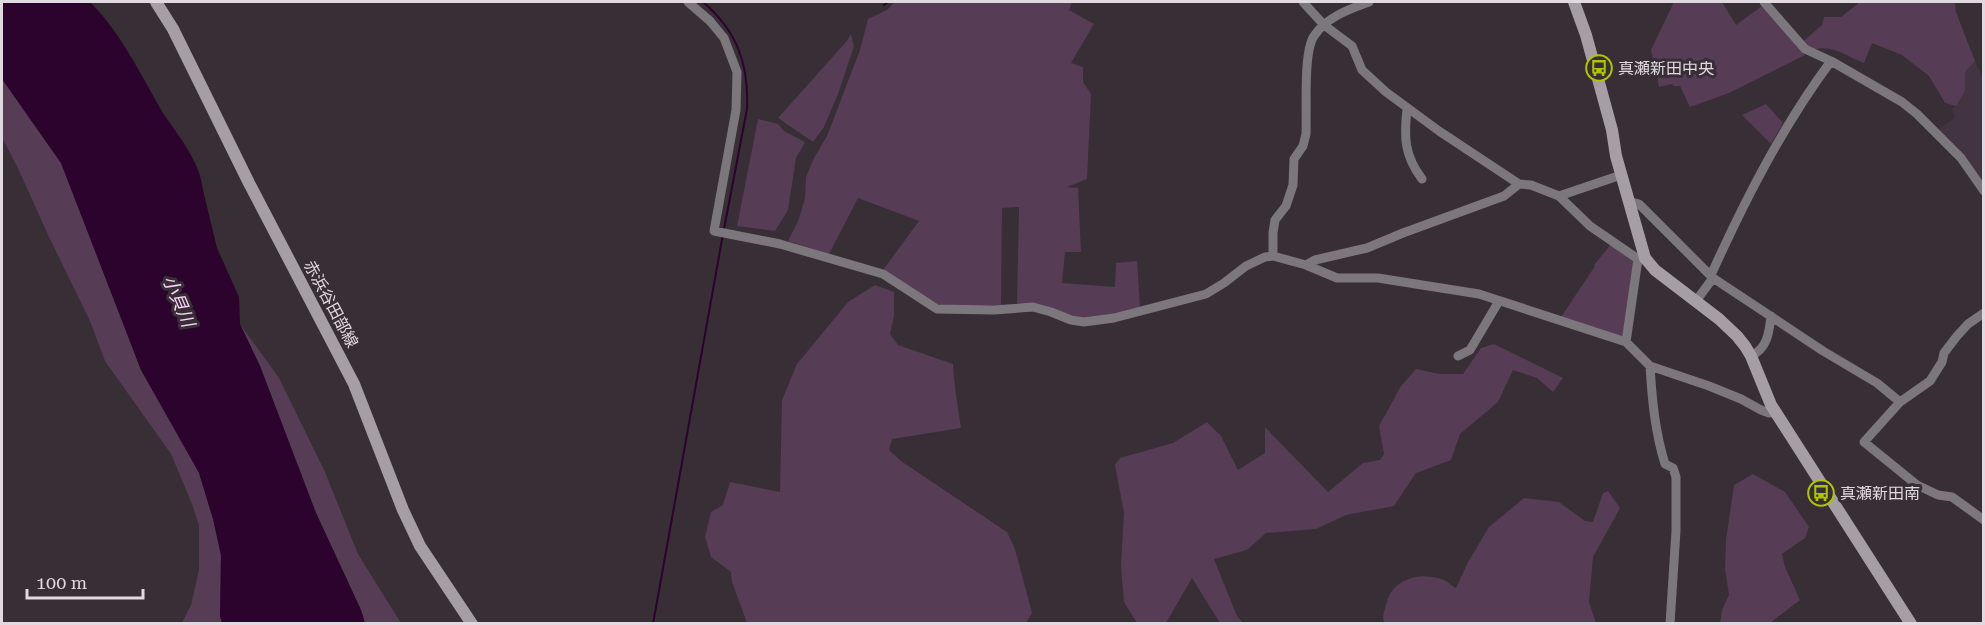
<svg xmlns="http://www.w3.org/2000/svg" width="1985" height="625" viewBox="0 0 1985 625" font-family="'Roboto Serif','Noto Sans JP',serif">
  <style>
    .built { fill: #423441 }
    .green { fill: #563c55 }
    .water { fill: #2c032d }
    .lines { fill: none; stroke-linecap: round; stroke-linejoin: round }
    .stream { stroke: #2c032d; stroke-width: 2 }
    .street { stroke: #7c777c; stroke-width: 9 }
    .secondary { stroke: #a69ea5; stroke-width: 12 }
    .labels { text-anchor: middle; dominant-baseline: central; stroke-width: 6; stroke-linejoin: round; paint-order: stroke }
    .poi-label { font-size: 16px; fill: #e0dae0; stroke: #372e36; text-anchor: start }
    .street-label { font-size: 16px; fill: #e0dae0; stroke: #372e36 }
    .water-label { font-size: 18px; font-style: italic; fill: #fcd2fa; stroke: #372e36 }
  </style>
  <rect width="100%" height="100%" fill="#372e36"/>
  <path class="built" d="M1975,61L1983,79V183L1939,129L1955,118L1952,110L1965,91L1964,72Z"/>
  <path class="green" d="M895,2H1072L1069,10L1094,24L1071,63L1083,67V82L1091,94L1087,179L1067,187L1078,188L1081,252H1065L1062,283L1115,287L1116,263L1137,261L1140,307C1121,311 1097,321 1078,317C1057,312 1039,303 1017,303L1019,207L1002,208L1001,305L941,306L883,270L919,221L858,198L829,254L788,241L799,219L805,198L806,177L814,158L827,136L860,50L868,19L887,10Z
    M1674,2H1722L1736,25L1762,6L1794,42L1797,47L1822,25L1824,17H1841L1860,2H1955L1956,12L1975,61L1965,72V91L1956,106L1945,103L1929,76L1902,55L1872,43L1864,63C1842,54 1824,39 1803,56L1729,93L1690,107L1680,86H1674L1672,84L1659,87L1651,50Z
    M851,34L854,46L838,94L824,127L813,142L778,118L846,42Z
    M2,79L61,163L141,370L199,472L213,519L221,555L220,616L222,623H182L191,605L199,570V525L192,504L171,454L105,361L90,321L49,237L16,164L2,138Z
    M1766,104L1783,123L1771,144L1742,115Z
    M758,119L778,124L784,131L805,142L796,158L788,210L775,231L737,226Z
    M1611,244L1633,259L1634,264L1623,337L1561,317L1595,266L1594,265Z
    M875,285L894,292V316L890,334L898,345L953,364C954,385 958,406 961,428L892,439L889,450L901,461L1007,532L1015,549L1032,613L1026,623H747L732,582L731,572L711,557L705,537L711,512L723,505L730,482L780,492L782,400L797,364L848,302Z
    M240,324L279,378L325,472L358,554L401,623H365L361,610L316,513L260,366Z
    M1494,344L1563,378L1553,392L1537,378L1513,370L1498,402L1460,434L1451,460L1416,473L1394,506L1346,515L1316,529L1266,533L1247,550L1214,559L1237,616L1243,623H1220L1192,578L1166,623H1137L1124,602L1121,566L1124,513L1115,465L1120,458L1173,443L1207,422L1221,436L1238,470L1265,453V427L1328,492L1363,463L1380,460L1384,454L1379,426L1401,386L1416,369L1439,374H1463L1481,348Z
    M1753,474L1785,492L1809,527L1805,538L1782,554L1785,567L1800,600L1770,623H1720L1722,610L1729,595L1725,569L1726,540L1734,485Z
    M1608,491L1620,508L1593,557L1589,602L1596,623H1384C1382,617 1384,611 1386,605C1392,578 1421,571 1444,580C1448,582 1452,586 1456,588L1468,562L1489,527L1524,498L1559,502L1585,521L1593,522L1603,493Z"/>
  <path class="water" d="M2,2H90C121,33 141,75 163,113C173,128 185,143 193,159C198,168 202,180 203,190L217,248L239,297L240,324L260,366L316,513L361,610L365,623H222L220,616L221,555L213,519L199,473L141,370L61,163L2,79Z"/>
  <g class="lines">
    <path class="stream" d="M703,2C737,31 749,64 747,109L724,229
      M884,5L888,2
      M653,624L723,234"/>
    <path class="street" d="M688,2L710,21L724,38L737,72L736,110L714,231L780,244L883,274L937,309L994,310L1033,307L1051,312L1071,320L1084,322L1114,318L1206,294L1224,283L1246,266L1265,257L1273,256L1306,265L1337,278H1378L1479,294L1626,342L1650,366L1709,386L1741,399L1761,410L1769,413L1775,412
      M1303,2L1324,25L1352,46L1362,70L1386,92L1439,131L1519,184L1531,185L1559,196L1590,226L1638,259
      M1764,2L1805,49L1831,61L1902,102L1917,114L1961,158L1984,191
      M1407,109C1404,137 1404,155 1422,179
      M1559,196L1621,175
      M1628,201L1639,204L1713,278L1823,351L1877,383L1900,402
      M1273,256V233L1275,220L1286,206L1293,185L1294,159L1303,146L1306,134C1307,111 1303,52 1314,36C1326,17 1350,9 1369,2
      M1306,265L1315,260L1367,248L1403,233L1504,196L1519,184
      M1711,275C1745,200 1782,127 1831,61
      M1696,301L1713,278
      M1984,313L1968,324L1957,336L1944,353L1942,362L1930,381L1900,402L1864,442L1917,485L1938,495L1952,497L1984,520
      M1626,342L1638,259L1642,258
      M1458,356L1470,350L1499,301
      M1751,356C1768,348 1769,332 1771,316
      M1650,366C1652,399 1655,432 1665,464L1673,468L1676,477V531L1670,624"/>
    <path class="secondary" d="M156,2L173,29L249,183L354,384L403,510L420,546L472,624
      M1574,2L1586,35L1612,130L1616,156L1645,258L1655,270L1719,319L1737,336L1745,346L1751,356L1771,405L1911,624"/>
  </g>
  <defs>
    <g id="bus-ring" transform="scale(1.35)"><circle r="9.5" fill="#372e36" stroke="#b0c501" stroke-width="1.5"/><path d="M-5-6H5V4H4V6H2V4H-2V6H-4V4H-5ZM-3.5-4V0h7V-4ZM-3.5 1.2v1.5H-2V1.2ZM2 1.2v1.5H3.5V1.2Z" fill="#b0c501"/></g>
  </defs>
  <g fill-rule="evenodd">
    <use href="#bus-ring" x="1599" y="68"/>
    <use href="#bus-ring" x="1821" y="493"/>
  </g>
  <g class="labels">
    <g class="poi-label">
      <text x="1618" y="68">真瀬新田中央</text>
      <text x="1840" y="493">真瀬新田南</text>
    </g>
    <g class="street-label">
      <text transform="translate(331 304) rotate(62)">赤浜谷田部線</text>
    </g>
    <g class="water-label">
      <text transform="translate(179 301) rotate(67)">小貝川</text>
    </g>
  </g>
  <rect width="1985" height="625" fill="none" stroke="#e0dae0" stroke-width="6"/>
  <path d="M27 589v9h116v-9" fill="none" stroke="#e0dae0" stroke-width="3"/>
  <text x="36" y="589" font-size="18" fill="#e0dae0" stroke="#372e36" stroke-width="4.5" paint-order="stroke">100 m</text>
</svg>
